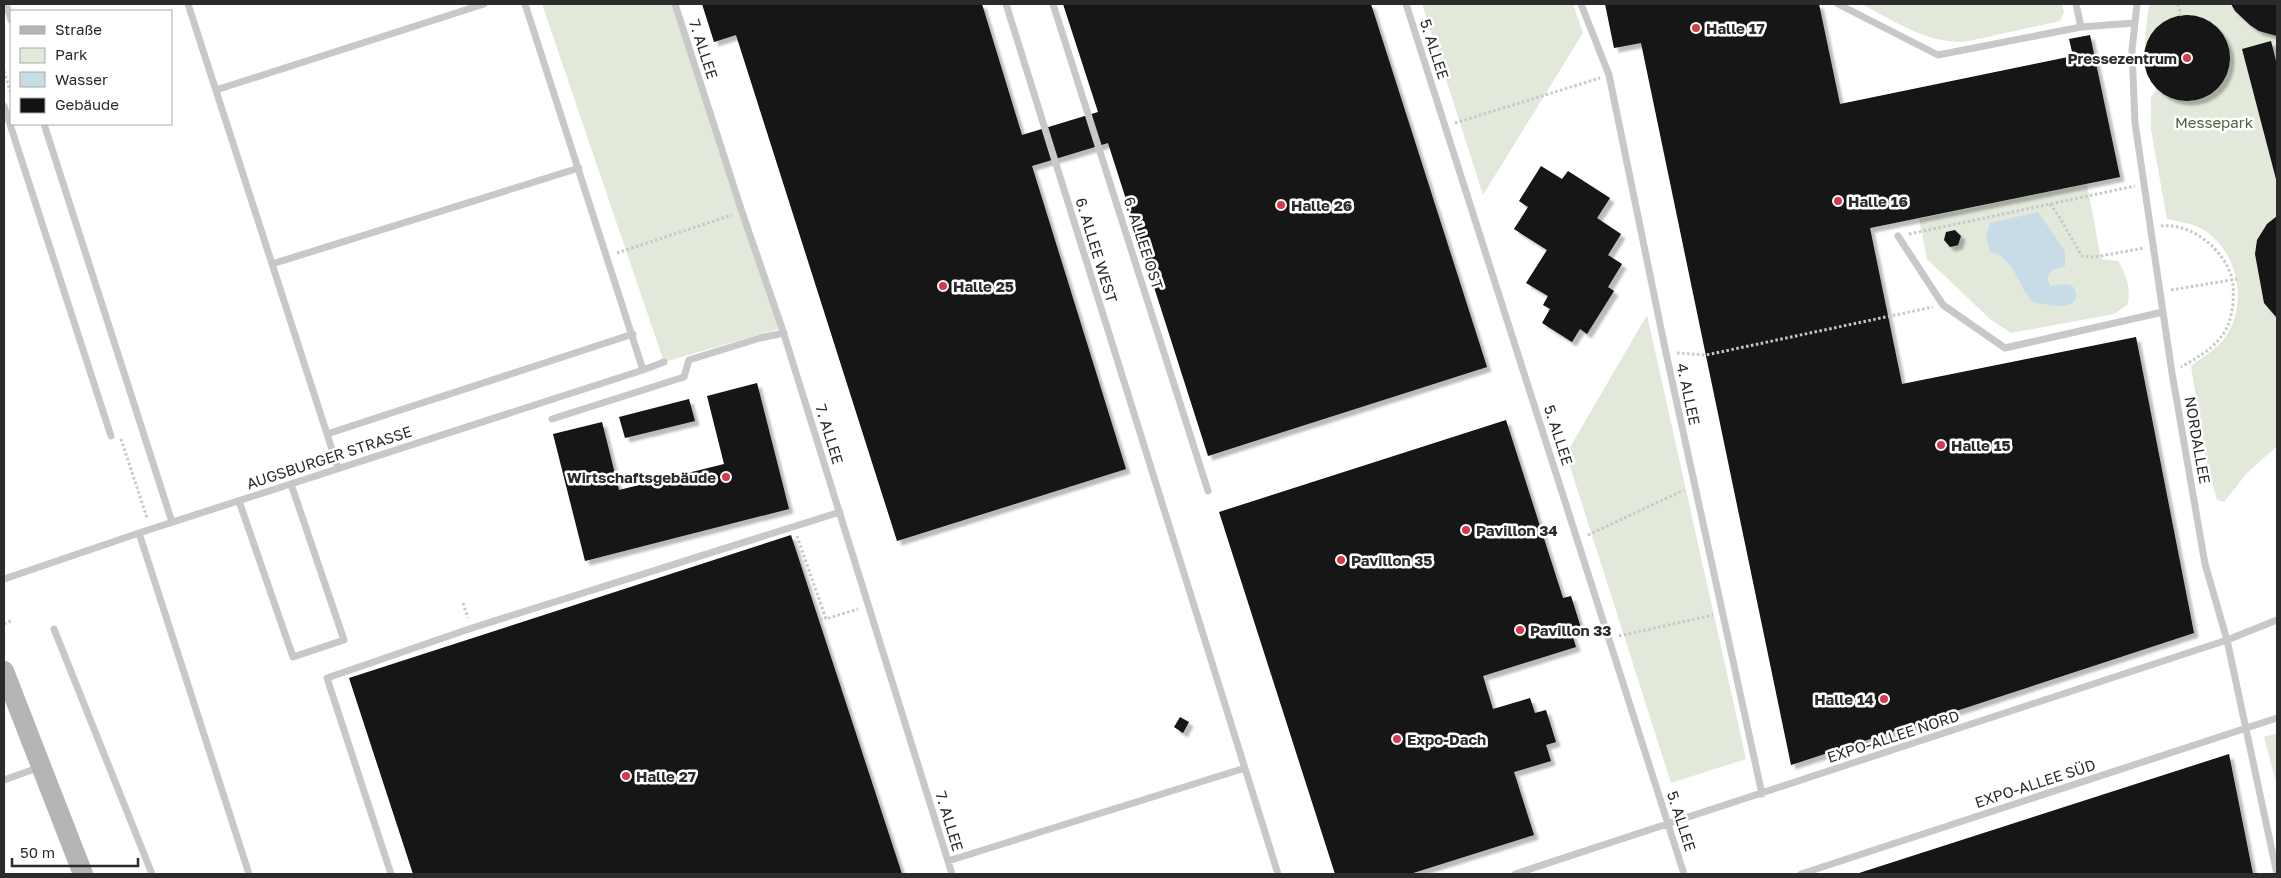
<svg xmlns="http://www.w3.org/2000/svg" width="2281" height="878" viewBox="0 0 2281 878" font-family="'Golos Text',sans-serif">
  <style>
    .green { fill: #e2e8da }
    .water { fill: #c7dce7 }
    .building { fill: #121212; filter: url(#shadow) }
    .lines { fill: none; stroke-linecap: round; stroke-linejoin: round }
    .path { stroke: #c8c8c8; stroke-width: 3; stroke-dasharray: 2.5 2.5; stroke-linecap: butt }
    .service { stroke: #c8c8c8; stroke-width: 7 }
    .secondary { stroke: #b5b5b5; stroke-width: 20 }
    .poi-dot { fill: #d53a4c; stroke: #fff; stroke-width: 2 }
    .labels { text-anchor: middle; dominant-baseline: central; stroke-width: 5; stroke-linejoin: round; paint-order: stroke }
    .poi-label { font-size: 15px; font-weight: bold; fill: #2b2b2b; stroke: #fff; text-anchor: start }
    .street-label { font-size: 15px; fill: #2b2b2b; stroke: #fff }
    .park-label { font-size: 15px; fill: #50633d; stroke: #fff }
  </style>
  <defs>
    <filter id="shadow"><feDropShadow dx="4.5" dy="4.5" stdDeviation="1" flood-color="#0004"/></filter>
  </defs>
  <rect width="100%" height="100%" fill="#fff"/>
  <path class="green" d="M542,4H675L782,328L664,362Z
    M1422,4H1573L1583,33L1483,195Z
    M1862,4H2062L2064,12L2060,21L1964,42C1926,43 1894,21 1862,4Z
    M2149,4H2277V446L2247,473L2224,502L2217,500L2206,460L2191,366C2202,357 2216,349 2224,339C2249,305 2239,253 2204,230C2193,223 2179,222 2167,219L2151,130V98L2157,89C2138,64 2146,33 2149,4Z
    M2087,184L2101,259L2118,261C2126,273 2132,291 2127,305L2114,314L2011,333L1991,320L1927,259L1919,219Z
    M1647,315L1746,759L1671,783L1566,454Z
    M2277,733V786L2264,737Z"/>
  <path class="water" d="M2038,212L2065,251V266L2052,270L2047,277L2050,286C2057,285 2064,283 2070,285C2079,289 2078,303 2068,305C2058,308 2043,303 2033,302C2018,286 2014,257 1990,252L1986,237L1990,223Z"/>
  <path class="building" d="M702,4H982L1022,135L1098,112L1063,4H1371L1487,367L1208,456L1108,143L1032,166L1126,469L897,541L736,35L714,42Z
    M1605,4H1819L1840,104L2073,56L2069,39L2090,35L2120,177L1870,228L1902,384L2136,337L2194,633L1791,765L1641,43L1614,48Z
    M2231,4H2277V36L2259,31L2250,25L2235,11Z
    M2144 58a43 43 0 1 1 86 0a43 43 0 1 1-86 0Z
    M2271,41L2277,65V183L2242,49Z
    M1541,166L1562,179L1568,171L1610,198L1597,218L1621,234L1608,255L1622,264L1608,287L1614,291L1587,334L1580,329L1572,342L1542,323L1550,309L1543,305L1548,296L1526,283L1547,250L1514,229L1528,207L1519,201Z
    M2277,216V318L2264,303L2255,254L2257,240L2267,224Z
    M1955,230L1961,236L1958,245L1950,247L1944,240L1946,232Z
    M757,383L789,509L585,561L553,434L602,422L619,490L724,464L707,396Z
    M689,399L695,421L625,438L619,417Z
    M1506,420L1563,598L1571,596L1581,628L1571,631L1576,647L1483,676L1493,709L1530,698L1535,713L1546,710L1556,742L1546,745L1551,761L1514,772L1534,835L1410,874H1335L1219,512Z
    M791,535L902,874H413L349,678Z
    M1180,717L1189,722L1183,733L1174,727Z
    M2229,754L2253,874H1856Z"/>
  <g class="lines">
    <path class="path" d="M2178,4L2181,16
      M4,71L11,94
      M1455,123L1600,78
      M2050,204L2058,215L2082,256L2095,257L2144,248
      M2161,226C2191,222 2226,251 2232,279C2235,292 2233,313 2228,325C2219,346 2200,356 2181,367
      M1909,234L2135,186
      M617,253L732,215
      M2171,290L2237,279
      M1677,353L1706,355L1933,307
      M121,439L147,518
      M1588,535L1684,490
      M797,536L826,619L858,609
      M463,603L468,618
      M820,619H826
      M4,624L13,620
      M1619,636L1713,615"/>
    <path class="service" d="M6,4L11,20
      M188,4L338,468
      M525,4L643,370
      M675,4L742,212L782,328L952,874
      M1006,4L1278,874
      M1053,4L1208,491
      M1406,4L1684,874
      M1581,4L1609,75L1666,353L1762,794
      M1838,4L1938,55L2081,27L2134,23
      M2076,4L2081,27
      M2137,4L2132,50L2135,123L2172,373L2205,564L2227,640L2277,874
      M216,90L484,4
      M4,106L111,436
      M44,124L172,522
      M1898,236L1943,305L2005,348L2163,312
      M272,264L579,168
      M552,419L684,377L689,360L760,338L784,333
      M327,434L633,334
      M239,501L293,657L344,640L291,484
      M139,533L249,874
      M4,579L139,533L643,370L664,362
      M54,629L152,874
      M4,780L40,767
      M948,861L1245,768
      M391,874L327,678L472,628L840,512
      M1515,874L2227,640L2277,620
      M1801,874L2277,718"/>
    <path class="secondary" d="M4,671L83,874"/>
  </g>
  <g class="poi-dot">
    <circle cx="1696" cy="28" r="5"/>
    <circle cx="2187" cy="58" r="5"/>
    <circle cx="1838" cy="201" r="5"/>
    <circle cx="1281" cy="205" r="5"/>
    <circle cx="943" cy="286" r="5"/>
    <circle cx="1941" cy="445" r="5"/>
    <circle cx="726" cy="477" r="5"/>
    <circle cx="1466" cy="530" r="5"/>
    <circle cx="1341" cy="560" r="5"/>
    <circle cx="1520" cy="630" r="5"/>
    <circle cx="1884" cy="699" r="5"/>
    <circle cx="1397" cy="739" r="5"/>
    <circle cx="626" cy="776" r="5"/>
  </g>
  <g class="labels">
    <g class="poi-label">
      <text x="1706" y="28">Halle 17</text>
      <text x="2177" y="58" text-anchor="end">Pressezentrum</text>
      <text x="1848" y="201">Halle 16</text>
      <text x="1291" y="205">Halle 26</text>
      <text x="953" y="286">Halle 25</text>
      <text x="1951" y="445">Halle 15</text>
      <text x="716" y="477" text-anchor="end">Wirtschaftsgebäude</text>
      <text x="1476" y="530">Pavillon 34</text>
      <text x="1351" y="560">Pavillon 35</text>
      <text x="1530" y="630">Pavillon 33</text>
      <text x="1874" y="699" text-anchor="end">Halle 14</text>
      <text x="1407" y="739">Expo-Dach</text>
      <text x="636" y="776">Halle 27</text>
    </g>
    <g class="street-label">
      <text transform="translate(704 49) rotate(72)">7. ALLEE</text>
      <text transform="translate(1435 49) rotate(72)">5. ALLEE</text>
      <text transform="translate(1144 243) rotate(72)">6. ALLEE OST</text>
      <text transform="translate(1097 250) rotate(73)">6. ALLEE WEST</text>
      <text transform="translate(1689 394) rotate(78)">4. ALLEE</text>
      <text transform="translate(830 434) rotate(73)">7. ALLEE</text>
      <text transform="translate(1559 435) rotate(72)">5. ALLEE</text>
      <text transform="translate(2198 440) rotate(80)">NORDALLEE</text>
      <text transform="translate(329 457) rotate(-18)">AUGSBURGER STRASSE</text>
      <text transform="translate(1893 736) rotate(-18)">EXPO-ALLEE NORD</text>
      <text transform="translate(2035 783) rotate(-18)">EXPO-ALLEE SÜD</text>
      <text transform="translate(950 821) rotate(73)">7. ALLEE</text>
      <text transform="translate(1682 821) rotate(72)">5. ALLEE</text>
    </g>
    <g class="park-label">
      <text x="2214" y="122">Messepark</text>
    </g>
  </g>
  <rect width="2281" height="878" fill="none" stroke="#2b2b2b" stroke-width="10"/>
  <rect x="10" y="10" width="162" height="115" fill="#ffffff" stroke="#aaaaaa"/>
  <rect x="20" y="26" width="25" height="8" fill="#b5b5b5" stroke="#aaaaaa"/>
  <text x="55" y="35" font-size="15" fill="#2b2b2b">Straße</text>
  <rect x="20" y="48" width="25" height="15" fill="#e2e8da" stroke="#aaaaaa"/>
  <text x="55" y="60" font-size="15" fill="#2b2b2b">Park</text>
  <rect x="20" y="72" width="25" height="15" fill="#c7dce7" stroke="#aaaaaa"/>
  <text x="55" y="85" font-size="15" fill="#2b2b2b">Wasser</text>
  <rect x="20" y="98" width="25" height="15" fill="#121212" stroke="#aaaaaa"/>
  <text x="55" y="110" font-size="15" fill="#2b2b2b">Gebäude</text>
  <path d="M12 858v8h126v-8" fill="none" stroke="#2b2b2b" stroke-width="2.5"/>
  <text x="20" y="858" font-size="15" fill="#2b2b2b" stroke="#ffffff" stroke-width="4" paint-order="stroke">50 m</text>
</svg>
